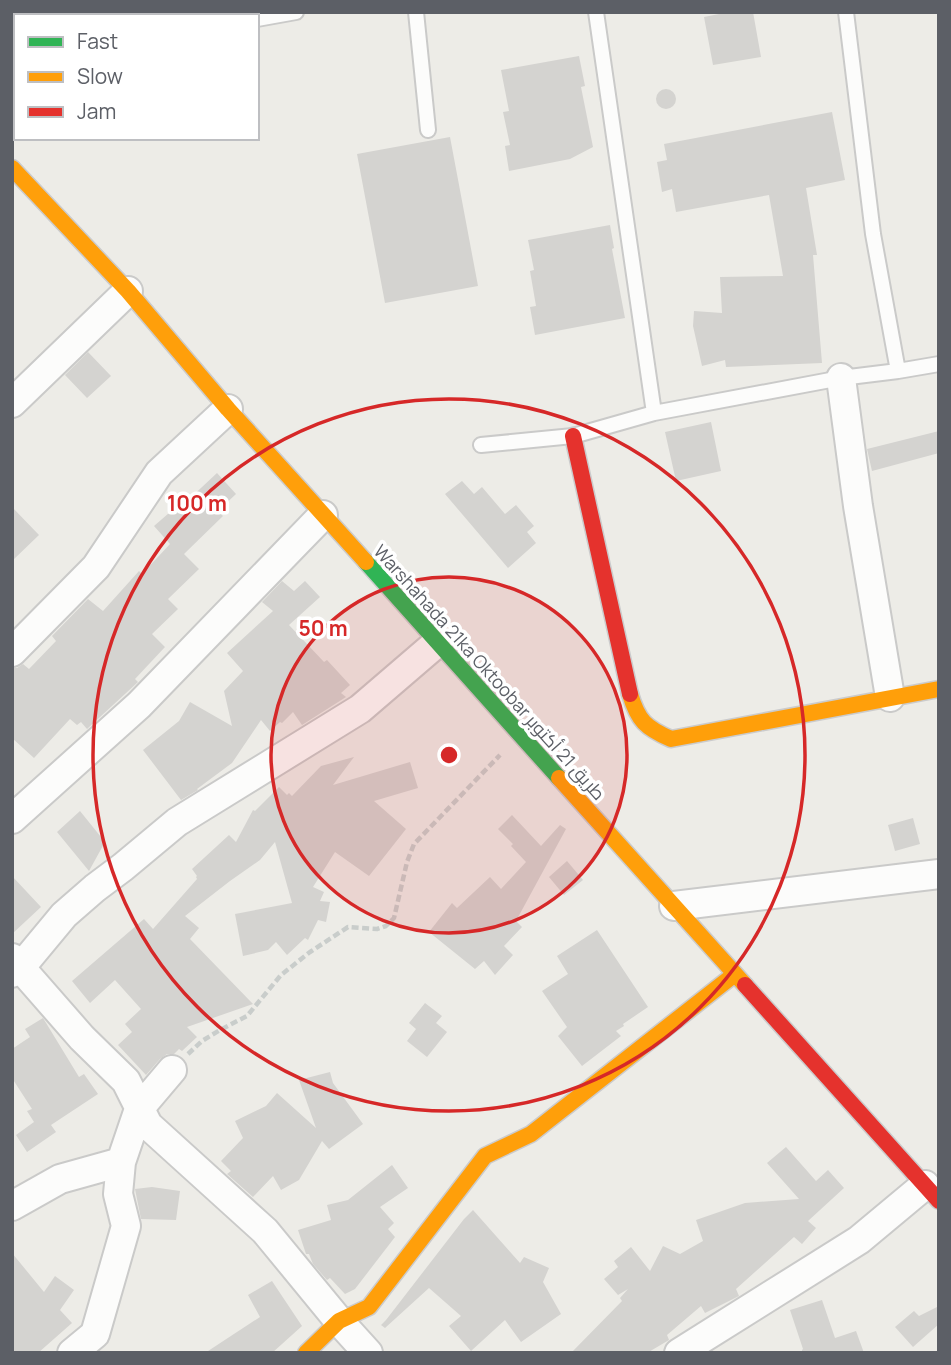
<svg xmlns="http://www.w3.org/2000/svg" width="951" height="1365" viewBox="0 0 951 1365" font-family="Manrope,Cairo,sans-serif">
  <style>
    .building { fill: #d4d3d0 }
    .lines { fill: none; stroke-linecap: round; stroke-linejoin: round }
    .lane-casing { stroke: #cacac9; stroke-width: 18 }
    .street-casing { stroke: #cacac9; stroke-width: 32 }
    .fast-casing { stroke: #cbcbcc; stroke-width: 19 }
    .slow-casing { stroke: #cbcbcc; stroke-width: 19 }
    .jam-casing { stroke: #cbcbcc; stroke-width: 19 }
    .path { stroke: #c9cdcb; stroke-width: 4.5; stroke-dasharray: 7 3.5; stroke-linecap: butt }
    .lane { stroke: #fcfcfb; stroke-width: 14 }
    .street { stroke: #fcfcfb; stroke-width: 28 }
    .fast { stroke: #30b455; stroke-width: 16 }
    .slow { stroke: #ff9f0a; stroke-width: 16 }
    .jam { stroke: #e5322d; stroke-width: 16 }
    .ring { fill: none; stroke: #d62828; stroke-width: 3.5 }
    .labels { text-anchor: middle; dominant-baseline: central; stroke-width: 7; stroke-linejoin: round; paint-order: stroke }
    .street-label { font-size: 18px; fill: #5c5f66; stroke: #fff }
    .centre { fill: #d62828; stroke: #fff; stroke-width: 3.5 }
    .ring-label { font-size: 21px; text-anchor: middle; font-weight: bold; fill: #d62828; stroke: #fff; stroke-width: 7; stroke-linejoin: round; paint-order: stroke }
  </style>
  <rect width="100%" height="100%" fill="#edece7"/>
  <path class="building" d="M729,12H753L761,57L713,65L704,17Z
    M579,56L585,86L581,87L593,147L570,159L509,171L505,146L510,145L503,112L509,111L501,70Z
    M656 99a10 10 0 1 1 20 0a10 10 0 1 1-20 0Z
    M832,112L845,180L806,188L817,255H813L822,363L726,367L725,360L702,366L693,326L694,311L722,313L720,277L783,276L769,195L676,212L672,189L662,192L657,162L667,160L664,144Z
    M450,137L478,286L385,303L357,154Z
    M610,225L614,248L612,249L625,318L535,335L530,307L536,306L530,271L534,270L528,240Z
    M88,352L111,376L87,398L65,375Z
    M711,422L721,471L676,481L665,432Z
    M939,431V453L872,471L867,449Z
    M217,473L236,494L218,511L223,516L184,554L199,569L168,599L178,609L152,634L165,647L135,679L138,682L87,729L81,722L77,725L70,719L34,758L12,738V668H17L23,664L29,669L56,641L52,636L88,599L103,611L139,571L142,574L170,544L154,526L184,500L186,502Z
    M462,481L474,494L482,487L505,514L516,505L534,526L527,532L536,543L508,568L445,494Z
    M12,507L39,535L12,561Z
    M282,581L294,591L305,581L320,597L289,625L324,662L327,660L350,685L341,693L346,697L302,725L293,712L282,723L280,722L270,731L261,720L232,763L197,789L198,790L181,800L143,750L179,721L190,702L232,726L224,691L243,671L227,653L273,611L262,602Z
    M354,757L333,785L410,762L418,788L374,801L406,829L369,876L335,852L313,887L324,892L320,901L330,902L326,922L318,920L308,940L305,938L287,955L276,942L268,950L243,956L235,914L292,903L275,842L260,860L230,881L185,916L199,928L190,939L253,1004L187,1027L197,1037L182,1051L179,1049L174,1054H167L160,1059L146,1075L118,1045L132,1032L125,1024L141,1009L115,980L90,1003L72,981L144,919L153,929L197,879L196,877L197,876L192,869L229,835L236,842L253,810L255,811L279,787L287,795L289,793L292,796L321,766Z
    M80,811L105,842L89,871L57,832Z
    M512,815L541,846L560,825L566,829L516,921L522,927L504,946L513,955L495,975L484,961L475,969L429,932L452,903L457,908L490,877L501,889L526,862L511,846L513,844L498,829Z
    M913,818L920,844L895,851L888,825Z
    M567,861L583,880L564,895L549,877Z
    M12,876L41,907L12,934Z
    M597,930L648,1007L623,1024L624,1026L616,1031L621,1036L582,1066L558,1036L567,1027L542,991L568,974L557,956Z
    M425,1003L442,1016L436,1023L447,1032L427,1057L407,1041L416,1029L409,1023Z
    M43,1018L79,1077L84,1074L98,1094L51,1125L56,1132L27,1152L16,1135L34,1122L27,1111L32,1109L12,1078V1049L30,1037L25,1029Z
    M330,1072L333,1083L363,1124L329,1149L322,1141L299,1180L281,1190L273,1176L253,1197L227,1174L231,1171L221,1161L243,1138L235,1121L266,1106L277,1093L316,1128L299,1080Z
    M786,1147L816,1181L828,1170L844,1188L808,1221L816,1228L802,1244L794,1237L736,1289L739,1296L705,1313L701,1306L667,1335L669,1340L647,1353H571L622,1301L620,1298L628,1289L618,1295L604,1279L618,1267L614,1261L631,1247L650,1271L663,1246L680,1254L703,1241L696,1220L745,1203L799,1199L767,1163Z
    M392,1165L408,1188L380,1207L394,1223L388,1229L395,1237L355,1289L345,1294L330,1278L327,1280L313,1264L309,1254H306L298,1230L331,1220L327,1205L348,1200Z
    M152,1187L180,1191L176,1220L141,1219L135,1189Z
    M473,1210L520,1263L524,1257L549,1268L543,1282L561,1314L521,1342L505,1320L471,1351L449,1326L461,1316L429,1288L385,1328L381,1325L386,1320L464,1219Z
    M12,1253L44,1292L55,1276L74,1290L60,1310L72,1323L38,1353H12Z
    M272,1281L302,1326L272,1353H205L260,1317L248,1295Z
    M822,1300L835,1338L856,1331L864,1353H802V1350L803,1349L790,1310Z
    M939,1306V1324L913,1347L895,1327L914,1311L919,1316Z"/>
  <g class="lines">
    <g class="lane-casing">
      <path id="lane" d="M416,12L428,130
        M596,12L654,413
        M846,12L873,234L898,371
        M257,19L296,12
        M481,445L573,436L654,413L841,378L898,371L939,364"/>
    </g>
    <g class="street-casing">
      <path id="street" d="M841,378L858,506L890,697
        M12,403L128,291
        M12,652L96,567L159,473L228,409
        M12,819L139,705L323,515
        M674,906L939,874
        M12,958L82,1038L126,1081L148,1125L265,1231L339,1321L368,1353
        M12,973L20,968L64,915L95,888L123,867L177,822L360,709L438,642
        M12,1206L60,1179L121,1162
        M72,1353L95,1334L126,1226L118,1194L121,1162L139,1109L172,1070
        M679,1353L859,1240L925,1185"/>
    </g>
    <g class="fast-casing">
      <path id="fast" d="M366,562L559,778"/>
    </g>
    <g class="slow-casing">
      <path id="slow" d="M12,168L128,291L228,409L366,562
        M630,694C638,721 646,728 671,739L939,689
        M559,778L745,985
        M306,1353L339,1321L369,1307L485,1156L531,1134L735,974"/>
    </g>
    <g class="jam-casing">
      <path id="jam" d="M573,436L630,694
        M745,985L939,1201"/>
    </g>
    <path class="path" d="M188,1054L202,1041L220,1030L247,1016L281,975L310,952L348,927L377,929L386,926L394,918L407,862L414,844L500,755"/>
    <use href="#lane" class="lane"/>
    <use href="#street" class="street"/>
    <use href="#fast" class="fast"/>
    <use href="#slow" class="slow"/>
    <use href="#jam" class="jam"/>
  </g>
  <circle cx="449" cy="755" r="178" fill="#d62828" fill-opacity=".12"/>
  <g class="ring">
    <circle cx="449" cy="755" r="178"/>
    <circle cx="449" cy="755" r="356"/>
  </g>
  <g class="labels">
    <g class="street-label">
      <text transform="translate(490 672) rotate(48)">Warshahada 21ka Oktoobar طريق 21 أكتوبر</text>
    </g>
  </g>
  <circle cx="449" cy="755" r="10" class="centre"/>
  <g class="ring-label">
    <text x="197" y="511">100 m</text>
    <text x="323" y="636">50 m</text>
  </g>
  <rect width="951" height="1365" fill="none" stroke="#5c5f66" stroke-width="28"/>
  <rect x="14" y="14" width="245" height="126" fill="#ffffff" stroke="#bebfc2" stroke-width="2"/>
  <rect x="28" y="37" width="35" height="10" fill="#30b455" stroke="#bebfc2" stroke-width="2"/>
  <text x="77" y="49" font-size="21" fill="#5c5f66">Fast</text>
  <rect x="28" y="72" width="35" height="10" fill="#ff9f0a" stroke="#bebfc2" stroke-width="2"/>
  <text x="77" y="84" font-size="21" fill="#5c5f66">Slow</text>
  <rect x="28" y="107" width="35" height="10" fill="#e5322d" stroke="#bebfc2" stroke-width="2"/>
  <text x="77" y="119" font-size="21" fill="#5c5f66">Jam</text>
</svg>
